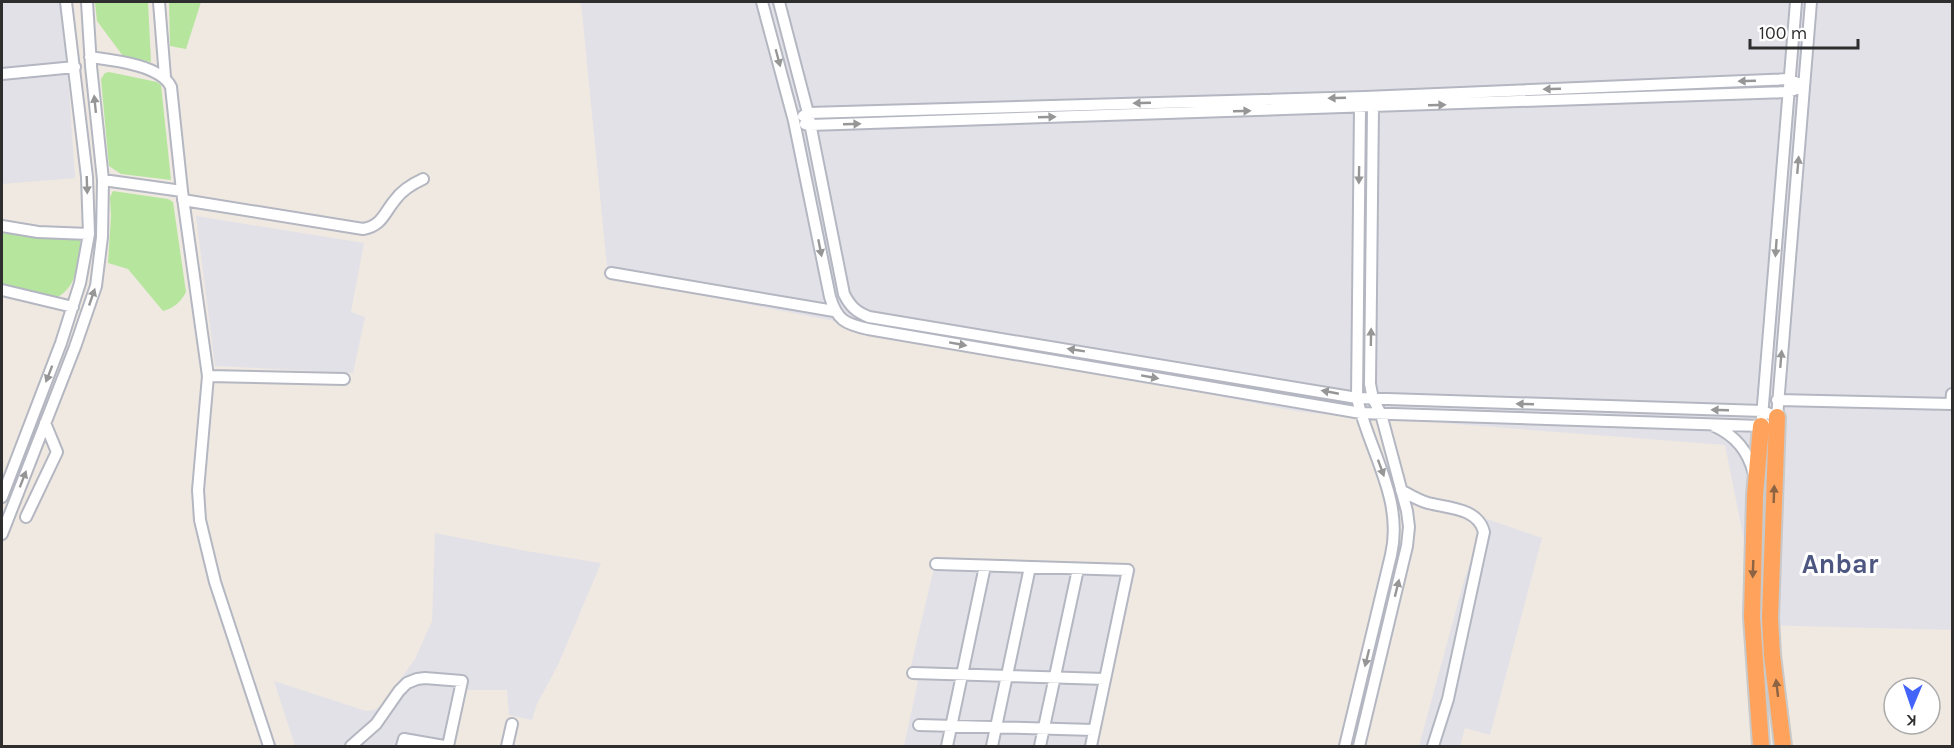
<svg xmlns="http://www.w3.org/2000/svg" width="1954" height="748" viewBox="0 0 1954 748" font-family="Karla,sans-serif">
  <style>
    .industrial { fill: #e3e1e8 }
    .green { fill: #b6e59e }
    .lines { fill: none; stroke-linecap: round; stroke-linejoin: round }
    .minor-casing { stroke: #b4b7c1; stroke-width: 14 }
    .highway-casing { stroke: #c9c9c9; stroke-width: 20 }
    .minor { stroke: #fff; stroke-width: 10 }
    .highway { stroke: #ffa35c; stroke-width: 16 }
    .oneway { fill: #969696 }
    .oneway2 { fill: #8c6343 }
    .labels { text-anchor: middle; dominant-baseline: central; stroke-width: 6; stroke-linejoin: round; paint-order: stroke }
    .district-label { font-size: 27px; font-weight: bold; fill: #4d5680; stroke: #fff }
  </style>
  <rect width="100%" height="100%" fill="#efe9e1"/>
  <path class="industrial" d="M2,2H63L75,178L2,184Z
    M581,2H1952V630L1761,625L1725,445L1300,412L608,277Z
    M196,216L364,243L351,312L365,317L353,373L215,366Z
    M1487,519L1542,538L1490,735L1465,728L1460,746H1419L1465,577Z
    M435,533L526,551L601,563L558,665L537,704L532,720L509,715L507,690H465L453,746H295L274,681L366,711L374,710L382,705L415,659L432,621Z
    M936,559L1136,568L1095,746H904L918,681L908,679Z"/>
  <path class="green" d="M95,2H148L151,62L123,56L97,21Z
    M169,2H201L186,49L170,46Z
    M109,72L157,82L161,85L171,180L121,174L109,166L101,79L105,73Z
    M113,191L168,199L173,202L186,292C181,302 174,308 163,311L128,269L108,263L111,216L110,197Z
    M2,233L43,238H81C78,261 79,286 56,298L2,286Z"/>
  <g class="lines">
    <g class="minor-casing">
      <path id="minor" d="M159,2L165,77
        M762,2L794,121L830,297C837,320 845,324 868,329L1361,413L1761,426L1765,424
        M779,2L808,113L844,294C850,306 856,312 869,317L1357,398L1763,411L1777,417
        M90,57C112,60 161,65 171,87L182,191L208,376L198,490L200,520L215,582L269,746
        M2,74L75,67
        M803,116L808,113L1365,97L1789,79L1804,86
        M805,124L810,125L1788,92L1804,86
        M103,180L182,191
        M183,200L363,229C382,226 384,213 395,200C402,190 412,184 423,179
        M2,226L38,232L89,234
        M611,273L834,311
        M2,290L73,307
        M208,376L344,379
        M1777,400L1951,404L1952,394
        M1762,417L1796,2
        M1777,417L1811,2
        M1714,426C1736,436 1748,451 1754,474
        M1401,490C1410,495 1418,500 1428,503C1448,508 1478,508 1484,532L1448,699L1433,746
        M2,497L61,343L80,283L89,234L87,177L66,2
        M26,517L57,452L45,423
        M2,534L75,347L96,286L102,237L103,180L91,66L87,2
        M936,564L1128,570L1091,746
        M913,673L1105,679
        M919,725L1094,730
        M351,746L376,724L399,691L407,683L417,679L425,678L462,681L448,746
        M402,746L404,739L444,746
        M507,746L512,724
        M947,746L985,566
        M992,746L1030,567
        M1040,746L1078,569
        M1345,746L1391,555C1404,499 1369,451 1357,398L1360,107L1365,97L1373,107L1370,384L1373,399L1381,414L1407,511L1409,527L1407,546L1359,746"/>
    </g>
    <g class="highway-casing">
      <path id="highway" d="M1777,417L1770,618L1772,655L1783,746
        M1761,426L1755,495L1752,617L1761,746"/>
    </g>
    <use href="#minor" class="minor"/>
    <use href="#highway" class="highway"/>
  </g>
  <defs><path id="oneway-solid" d="M-6-.8H1V-3.2L6.5 0L1 3.2V.8H-6Z" transform="scale(1.5)"/></defs>
  <g class="oneway">
    <use href="#oneway-solid" transform="translate(778 58) rotate(75)"/>
    <use href="#oneway-solid" transform="translate(1747 81) rotate(178)"/>
    <use href="#oneway-solid" transform="translate(1552 89) rotate(178)"/>
    <use href="#oneway-solid" transform="translate(1337 98) rotate(178)"/>
    <use href="#oneway-solid" transform="translate(1142 103) rotate(178)"/>
    <use href="#oneway-solid" transform="translate(95 104) rotate(-96)"/>
    <use href="#oneway-solid" transform="translate(1437 105) rotate(-2)"/>
    <use href="#oneway-solid" transform="translate(1242 111) rotate(-2)"/>
    <use href="#oneway-solid" transform="translate(1047 117) rotate(-2)"/>
    <use href="#oneway-solid" transform="translate(852 124) rotate(-2)"/>
    <use href="#oneway-solid" transform="translate(1798 165) rotate(-85)"/>
    <use href="#oneway-solid" transform="translate(1359 175) rotate(91)"/>
    <use href="#oneway-solid" transform="translate(87 185) rotate(88)"/>
    <use href="#oneway-solid" transform="translate(820 248) rotate(79)"/>
    <use href="#oneway-solid" transform="translate(1776 248) rotate(94)"/>
    <use href="#oneway-solid" transform="translate(92 297) rotate(-71)"/>
    <use href="#oneway-solid" transform="translate(1371 337) rotate(-89)"/>
    <use href="#oneway-solid" transform="translate(958 344) rotate(10)"/>
    <use href="#oneway-solid" transform="translate(1076 350) rotate(-171)"/>
    <use href="#oneway-solid" transform="translate(1781 359) rotate(-85)"/>
    <use href="#oneway-solid" transform="translate(49 374) rotate(111)"/>
    <use href="#oneway-solid" transform="translate(1150 377) rotate(10)"/>
    <use href="#oneway-solid" transform="translate(1330 392) rotate(-169)"/>
    <use href="#oneway-solid" transform="translate(1525 404) rotate(-178)"/>
    <use href="#oneway-solid" transform="translate(1720 410) rotate(-178)"/>
    <use href="#oneway-solid" transform="translate(1381 468) rotate(70)"/>
    <use href="#oneway-solid" transform="translate(23 479) rotate(-69)"/>
    <use href="#oneway-solid" transform="translate(1397 588) rotate(-76)"/>
    <use href="#oneway-solid" transform="translate(1367 658) rotate(104)"/>
  </g>
  <g class="oneway2">
    <use href="#oneway-solid" transform="translate(1774 494) rotate(-88)"/>
    <use href="#oneway-solid" transform="translate(1753 569) rotate(92)"/>
    <use href="#oneway-solid" transform="translate(1777 688) rotate(-97)"/>
  </g>
  <g class="labels">
    <g class="district-label">
      <text x="1840" y="564">Anbar</text>
    </g>
  </g>
  <rect width="1954" height="748" fill="none" stroke="#2e2e2e" stroke-width="6"/>
  <g transform="translate(1912 706) rotate(182)"><circle r="28" fill="#ffffff" stroke="#ababab" stroke-width="1.5"/>
  <path d="M0-4.5L10 22L0 15L-10 22Z" fill="#4264fb"/>
  <text y="-9" font-size="16" font-weight="bold" text-anchor="middle" fill="#2e2e2e">K</text>
  </g>
  <path d="M1750 39v9h108v-9" fill="none" stroke="#2e2e2e" stroke-width="3"/>
  <text x="1759" y="39" font-size="18" fill="#2e2e2e" stroke="#ffffff" stroke-width="4.5" paint-order="stroke">100 m</text>
</svg>
